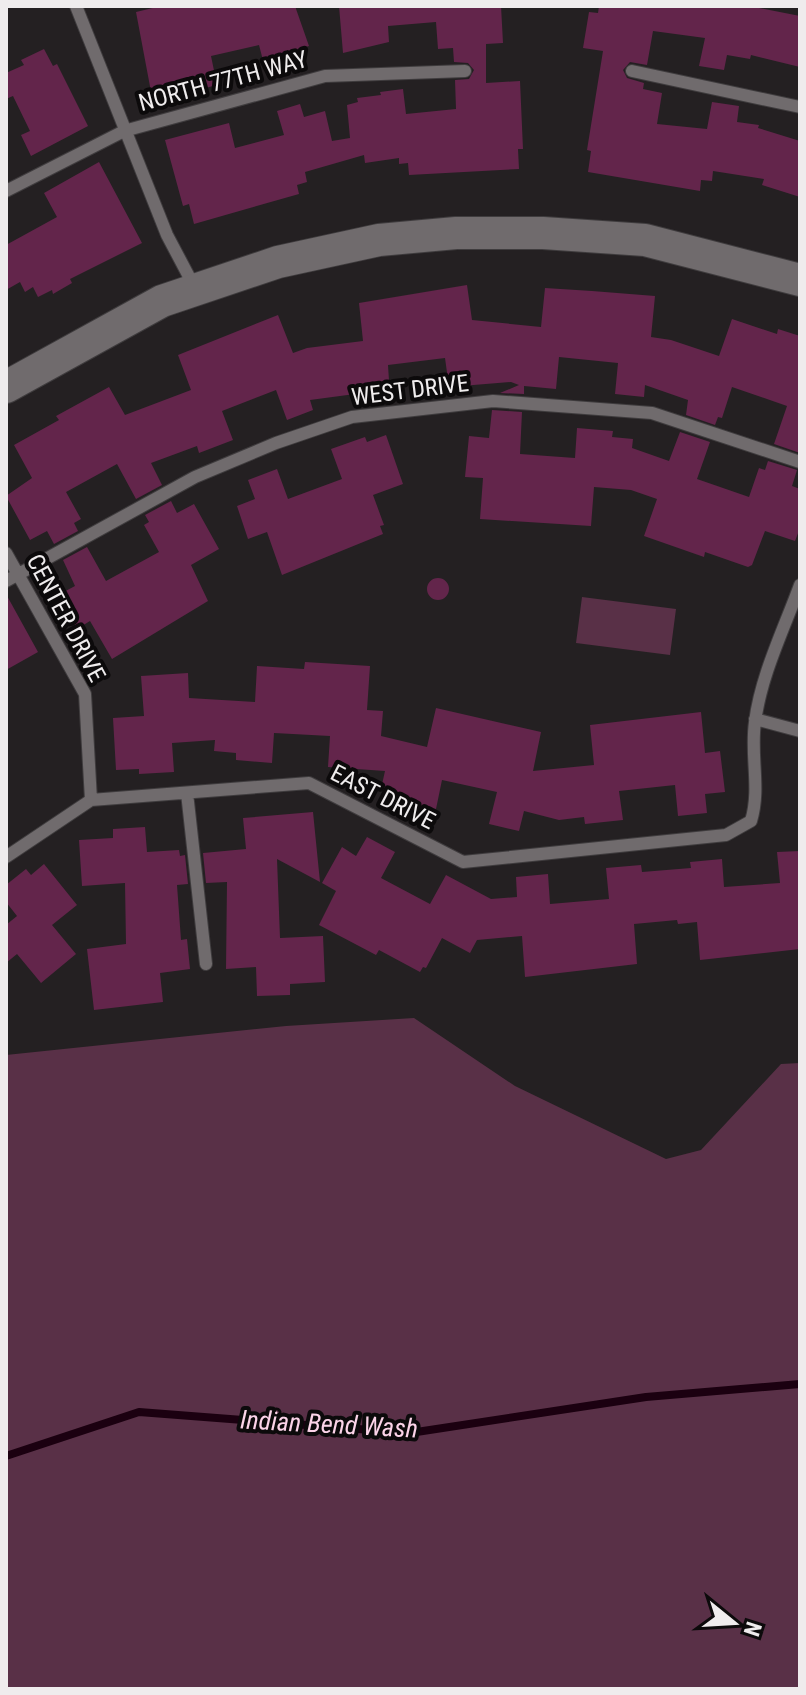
<svg xmlns="http://www.w3.org/2000/svg" width="806" height="1695" viewBox="0 0 806 1695" font-family="'Roboto Condensed',sans-serif">
  <style>
    .green { fill: #593047 }
    .lines { fill: none; stroke-linecap: round; stroke-linejoin: round }
    .stream { stroke: #1b0010; stroke-width: 8 }
    .building { fill: #63254b }
    .service-casing { stroke: #3f3c3e; stroke-width: 14 }
    .tertiary-casing { stroke: #3f3c3e; stroke-width: 34 }
    .service { stroke: #706b6d; stroke-width: 12 }
    .tertiary { stroke: #706b6d; stroke-width: 32 }
    .labels { text-anchor: middle; dominant-baseline: central; stroke-width: 8; stroke-linejoin: round; paint-order: stroke }
    .street-label { font-size: 24px; fill: #efeced; stroke: #0c0a0b }
    .water-label { font-size: 26px; font-style: italic; fill: #fcd4e9; stroke: #0c0a0b }
  </style>
  <rect width="100%" height="100%" fill="#242022"/>
  <path class="green" d="M582,597L676,609L670,655L576,643Z
    M414,1018L515,1086L666,1159L701,1150L781,1064L800,1063V1689H6V1055L286,1026Z"/>
  <g class="lines">
    <path class="stream" d="M6,1456L139,1412L410,1433L646,1397L800,1384"/>
  </g>
  <path class="building" d="M161,6H295L309,46L284,53L287,67L266,72L259,45L211,56L217,85L159,100L156,95L152,97L136,12Z
    M339,6H501L503,43L486,44V83L520,81L523,149H518L519,169L409,175L408,163L399,164V158L365,163L364,155L305,172L307,182L297,185L299,194L194,224L189,204L183,206L165,140L229,123L235,148L284,135L277,111L300,104L304,117L325,111L332,141L350,138L347,105L358,102L357,98L381,95L380,92L403,89L406,114L456,109L455,80L469,79L474,70L468,63L454,62L453,48L438,49L436,22L388,26L389,42L343,53Z
    M599,6H749L800,16V67L751,55L750,59L727,55L724,70L699,66L705,38L653,31L647,65L630,62L623,70L627,78L644,83L643,89L662,93L657,124L707,129L712,102L739,106L737,122L759,125L758,128L800,141V197L762,185L764,179L713,171L712,181L701,180L700,191L588,172L591,151L587,150L603,51L583,48L589,12L598,13Z
    M44,49L53,66L57,64L88,126L31,156L21,135L30,131L13,96L6,99V73L24,65L21,60Z
    M99,162L142,243L70,279L72,283L53,294L52,290L38,297L33,287L25,292L20,282L6,290V245L57,217L44,193Z
    M467,285L472,320L541,327L545,288L592,291L655,296L651,337L671,340L719,356L732,319L777,334L778,329L800,336V453L774,444L787,406L732,387L722,418L718,417L715,425L686,415L688,400L645,385L644,397L615,394L618,363L559,357L556,389L524,386V394L500,393L519,385L511,382L449,387L445,358L388,365L390,396L356,400L355,394L310,400L313,410L287,420L276,390L222,411L233,440L199,453L197,446L151,463L162,485L136,499L117,464L66,492L81,519L74,523L78,531L54,544L47,531L30,540L6,496L32,478L14,445L59,420L56,416L109,387L125,415L191,390L178,355L278,315L293,353L307,348L363,341L359,303Z
    M492,410L522,412L520,454L575,458L577,428L613,431L612,437L633,439L632,448L669,461L680,432L710,442L697,479L749,497L759,468L765,470L768,461L797,470L792,486L800,489V528L795,541L765,531L752,565L748,567L705,552L704,557L644,536L657,499L631,490L594,487L591,526L480,519L483,478L465,477L469,436L489,438Z
    M386,435L403,484L373,495L384,525L380,526L383,534L282,575L267,532L248,539L237,506L255,499L248,480L277,469L288,499L342,479L331,449L365,437L367,442Z
    M171,501L177,513L194,504L219,549L191,565L208,601L112,659L90,621L77,629L58,595L75,586L63,560L87,547L106,581L159,552L144,525L149,522L145,515Z
    M427 589a11 11 0 1 1 22 0a11 11 0 1 1-22 0Z
    M6,594L38,652L6,670Z
    M305,662L370,666L367,710L383,711L381,736L427,747L436,708L541,732L533,771L594,765L590,725L701,712L705,753L720,751L725,792L705,794L707,813L678,816L675,785L619,791L623,820L585,824L584,817L559,820L524,811L519,831L489,824L497,792L442,780L436,809L398,801L399,794L381,789L385,771L328,767L330,736L274,733L272,763L236,760V753L214,751L215,740L172,743L174,772L139,774V769L116,770L113,718L144,716L141,676L188,673L189,698L255,702L257,666L304,669Z
    M313,812L320,882L277,859L280,938L323,936L325,982L290,984V995L257,996L256,967L226,969L227,882L206,883L203,853L246,849L243,818Z
    M145,827L147,852L179,850L180,856L185,855L188,884L177,885L181,940L187,939L190,969L160,973L163,1002L94,1010L87,949L126,944L125,883L82,886L79,840L113,838V829Z
    M367,837L395,852L381,878L430,904L446,875L491,899L517,897L516,877L548,874L550,904L609,899L606,868L641,865L642,872L691,868L690,862L722,859L724,887L780,883L777,852L800,851V949L700,960L697,922L678,924L677,920L634,924L637,964L525,977L522,936L477,940L470,953L442,938L426,968L423,967L420,972L379,950L376,955L319,925L336,891L322,883L342,847L356,856Z
    M44,864L77,905L52,925L76,954L41,983L17,954L6,963V925L17,916L6,902V885L26,869L31,875Z"/>
  <g class="lines">
    <g class="service-casing">
      <path id="service" d="M76,6L167,235L195,288
        M632,71L800,107
        M6,191L124,131L325,76L465,71
        M6,553L85,694L91,800
        M6,581L195,477L276,443L352,417L493,401L652,413L800,462
        M755,719L800,731
        M187,793L206,964
        M6,857L91,800L309,783L463,862L726,835L751,821C761,788 750,756 755,722C761,675 784,629 800,585"/>
    </g>
    <g class="tertiary-casing">
      <path id="tertiary" d="M6,387L162,301L278,262L379,240L456,233H543L645,240L800,280"/>
    </g>
    <use href="#service" class="service"/>
    <use href="#tertiary" class="tertiary"/>
  </g>
  <g class="labels">
    <g class="street-label">
      <text transform="translate(223 81) rotate(-15)">NORTH 77TH WAY</text>
      <text transform="translate(410 390) rotate(-7)">WEST DRIVE</text>
      <text transform="translate(66 618) rotate(62)">CENTER DRIVE</text>
      <text transform="translate(383 797) rotate(27)">EAST DRIVE</text>
    </g>
    <g class="water-label">
      <text transform="translate(329 1424) rotate(3)">Indian Bend Wash</text>
    </g>
  </g>
  <rect width="806" height="1695" fill="none" stroke="#efeced" stroke-width="16"/>
  <g transform="translate(734 1623) rotate(108)" stroke="#0c0a0b" stroke-width="6" paint-order="stroke">
  <path d="M0-6L14 30L0 20L-14 30Z" fill="#efeced"/>
  <text y="-12" font-size="22" font-weight="bold" text-anchor="middle" fill="#efeced">N</text>
  </g>
</svg>
